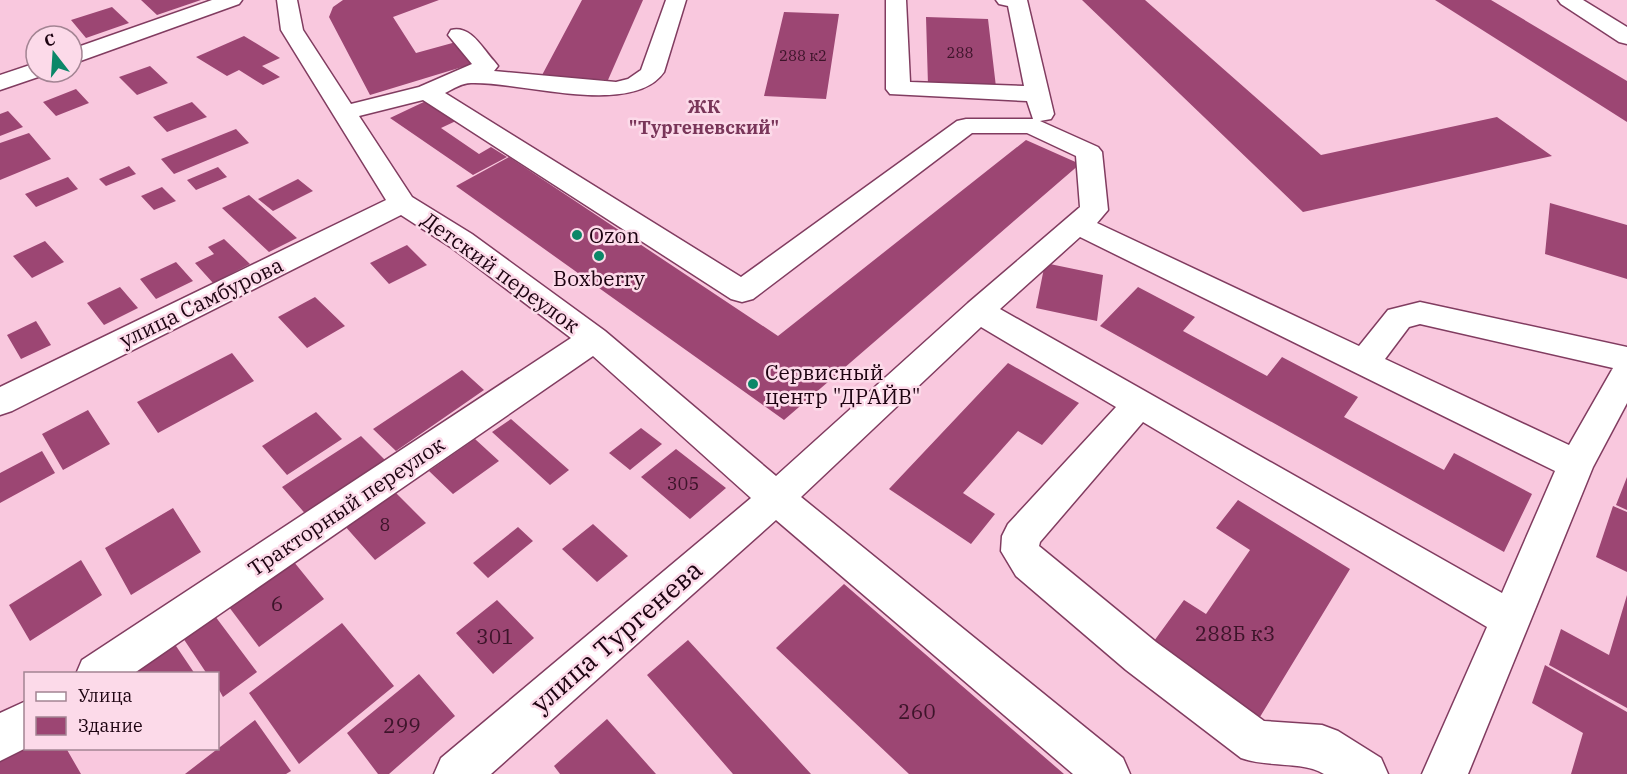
<svg xmlns="http://www.w3.org/2000/svg" width="1627" height="774" viewBox="0 0 1627 774" font-family="'IBM Plex Serif',serif">
  <style>
    .building { fill: #9c4673 }
    .lines { fill: none; stroke-linecap: round; stroke-linejoin: round }
    .minor-casing { stroke: #813c60; stroke-width: 3 }
    .major-casing { stroke: #813c60; stroke-width: 3 }
    .minor { fill: #fff; fill-rule: evenodd }
    .major { fill: #fff; fill-rule: evenodd }
    .poi-dot { fill: #0b8768; stroke: #fcdae9; stroke-width: 2 }
    .labels { text-anchor: middle; dominant-baseline: central; stroke-width: 5; stroke-linejoin: round; paint-order: stroke }
    .far-number-label { font-size: 15px; fill: #3d142a }
    .far-neighbourhood-label { font-size: 18px; font-weight: bold; fill: #793559; stroke: #fcdae9 }
    .number-label { font-size: 18px; fill: #3d142a }
    .poi-label { font-size: 21px; fill: #1d0311; stroke: #fcdae9; text-anchor: start }
    .street-label { font-size: 21px; fill: #1d0311; stroke: #fcdae9 }
    .near-number-label { font-size: 21px; fill: #3d142a }
    .near-street-label { font-size: 26px; fill: #1d0311; stroke: #fcdae9 }
  </style>
  <rect width="100%" height="100%" fill="#f9c8de"/>
  <path class="building" d="M141,0H201L157,15Z
    M343,0H439L393,17L416,53L456,42L472,64L370,95L329,17L333,7Z
    M582,0H643L608,80L541,77Z
    M1082,0H1145L1321,155L1497,117L1552,156L1303,212Z
    M1435,0H1491L1627,81V122Z
    M112,7L129,23L86,38L71,20Z
    M784,12L839,14L826,99L764,96Z
    M926,17L988,19L996,87L928,85Z
    M244,36L280,58L262,66L280,77L263,85L239,70L227,76L196,57Z
    M150,66L168,83L137,95L119,77Z
    M76,89L89,103L56,116L43,102Z
    M428,100L458,120L441,128L479,154L491,147L507,157L473,175L390,118Z
    M192,102L207,117L167,132L153,117Z
    M8,111L23,127L0,136V114Z
    M236,129L249,143L174,174L161,159Z
    M29,133L51,159L0,180V143Z
    M1026,140L1080,164L784,420L456,186L509,157L778,336Z
    M129,166L136,174L106,186L99,179Z
    M218,167L227,177L196,190L187,180Z
    M68,177L78,189L36,207L25,194Z
    M298,179L313,191L273,211L258,199Z
    M162,187L176,201L154,210L141,196Z
    M249,195L297,238L269,252L222,208Z
    M1550,203L1627,225V279L1545,254Z
    M224,239L250,264L213,283L195,263L214,254L208,247Z
    M45,241L64,262L32,278L13,256Z
    M407,245L427,265L389,284L370,263Z
    M176,262L193,281L156,299L140,279Z
    M1045,263L1103,275L1097,321L1036,308Z
    M120,287L138,308L104,325L87,303Z
    M1138,287L1195,317L1183,331L1267,376L1282,357L1358,397L1344,417L1444,470L1454,453L1532,494L1504,552L1100,326Z
    M315,297L345,326L307,348L278,317Z
    M36,321L51,345L21,359L7,335Z
    M232,353L254,381L158,433L137,402Z
    M1008,363L1079,403L1042,445L1018,431L963,493L995,514L971,544L889,489Z
    M462,370L484,390L396,451L373,429Z
    M88,410L110,444L63,470L42,434Z
    M316,412L342,439L287,475L262,446Z
    M511,419L569,470L550,485L492,432Z
    M641,428L662,444L630,470L609,453Z
    M361,436L389,464L309,518L282,487Z
    M475,439L499,461L453,494L429,471Z
    M676,449L726,488L690,519L641,477Z
    M42,451L55,473L0,503V473Z
    M1627,477V510L1616,505Z
    M394,491L426,523L375,560L344,525Z
    M1238,500L1350,569L1252,730L1146,652L1184,600L1206,614L1250,550L1216,528Z
    M1613,506L1627,512V572L1596,557Z
    M173,508L201,552L131,595L105,548Z
    M593,524L628,556L597,582L562,549Z
    M518,527L533,541L488,578L473,563Z
    M81,560L102,595L30,641L9,605Z
    M294,562L324,599L259,647L229,607Z
    M844,584L1064,774H909L776,648Z
    M1627,595V708L1549,665L1561,629L1609,655Z
    M497,600L534,638L493,674L456,633Z
    M215,616L257,672L223,697L218,688V674H207L183,638Z
    M342,623L394,686L299,764L249,693Z
    M688,640L811,774H733L647,675Z
    M174,643L195,674H130Z
    M1545,665L1627,712V774H1571L1583,733L1532,703Z
    M419,674L455,716L389,774H378L347,733Z
    M607,719L656,774H560L554,766Z
    M255,720L291,771L286,774H185Z
    M26,731V748H66L81,774H0V749Z"/>
  <g class="lines">
    <g class="minor-casing">
      <path id="minor" d="M212,0H242L239,4L72,64V49Z
        M277,0H297L303,30L351,104L419,87L472,64L448,35L451,30C471,25 482,48 494,61L498,66L494,71L616,82L628,79L641,70L666,0H686L664,72C632,118 520,81 471,83C462,83 453,89 445,93L741,277L957,121L966,119H1033L1027,101L890,94L886,89V0H906L910,82L1024,86L1008,6L999,4L996,0H1027L1054,114L1051,119L1040,121L1098,147L1102,152L1108,210L1097,223L1359,346L1388,310L1420,302L1627,347V403L1593,467L1468,774H1422L1487,627L1143,422L1040,542L1039,546L1156,642L1264,721L1322,725L1338,731L1381,758L1388,774H1324C1304,761 1268,768 1241,758L1126,670L1016,576L1001,551L1002,536L1008,524L1116,407L981,327L801,497L1123,758L1130,774H1073L776,520L491,774H434L441,758L751,498L593,356L133,674H76L82,660L571,338L452,248L401,215L12,411L0,415V387L386,200L281,30ZM423,100L731,299L742,302L753,299L972,133H1027L1076,156L1080,207L968,303L776,476L605,331L472,234L412,197L359,116ZM1080,237L1555,471L1502,593L1000,309ZM1420,324L1613,368L1569,445L1385,359L1409,327Z
        M36,63V72H46L44,75L0,90V75Z
        M26,701V748L0,761V713Z"/>
    </g>
    <g class="major-casing">
      <path id="major" d="M1558,0H1583L1627,27V44L1619,42L1561,4Z"/>
    </g>
    <use href="#minor" class="minor"/>
    <use href="#major" class="major"/>
  </g>
  <g class="poi-dot">
    <circle cx="577" cy="235" r="6"/>
    <circle cx="599" cy="256" r="6"/>
    <circle cx="753" cy="384" r="6"/>
  </g>
  <g class="labels">
    <g class="far-number-label">
      <text x="960" y="52">288</text>
      <text x="803" y="55">288 к2</text>
    </g>
    <g class="far-neighbourhood-label">
      <text x="704" y="106">ЖК<tspan x="704" dy="21">"Тургеневский"</tspan></text>
    </g>
    <g class="number-label">
      <text x="683" y="483">305</text>
      <text x="385" y="524">8</text>
    </g>
    <g class="poi-label">
      <text x="589" y="235">Ozon</text>
      <text x="599" y="278" text-anchor="middle">Boxberry</text>
      <text x="765" y="372">Сервисный<tspan x="765" dy="24">центр "ДРАЙВ"</tspan></text>
    </g>
    <g class="street-label">
      <text transform="translate(501 272) rotate(36)">Детский переулок</text>
      <text transform="translate(201 302) rotate(-26)">улица Самбурова</text>
      <text transform="translate(346 506) rotate(-34)">Тракторный переулок</text>
    </g>
    <g class="near-number-label">
      <text x="277" y="603">6</text>
      <text x="1235" y="633">288Б к3</text>
      <text x="495" y="636">301</text>
      <text x="917" y="711">260</text>
      <text x="402" y="725">299</text>
    </g>
    <g class="near-street-label">
      <text transform="translate(616 636) rotate(-41)">улица Тургенева</text>
    </g>
  </g>
  <rect x="24" y="672" width="195" height="78" fill="#fcdae9" stroke="#a38493" stroke-width="1.5"/>
  <rect x="36" y="692" width="30" height="9" fill="#ffffff" stroke="#a38493" stroke-width="1.5"/>
  <text x="78" y="702" font-size="18" fill="#1d0311">Улица</text>
  <rect x="36" y="717" width="30" height="18" fill="#9c4673" stroke="#a38493" stroke-width="1.5"/>
  <text x="78" y="732" font-size="18" fill="#1d0311">Здание</text>
  <g transform="translate(54 54) rotate(343)"><circle r="28" fill="#fcdae9" stroke="#a38493" stroke-width="1.5"/>
  <path d="M0-4.5L10 22L0 15L-10 22Z" fill="#0b8768"/>
  <text y="-9" font-size="16" font-weight="bold" text-anchor="middle" fill="#1d0311">С</text>
  </g>
</svg>
